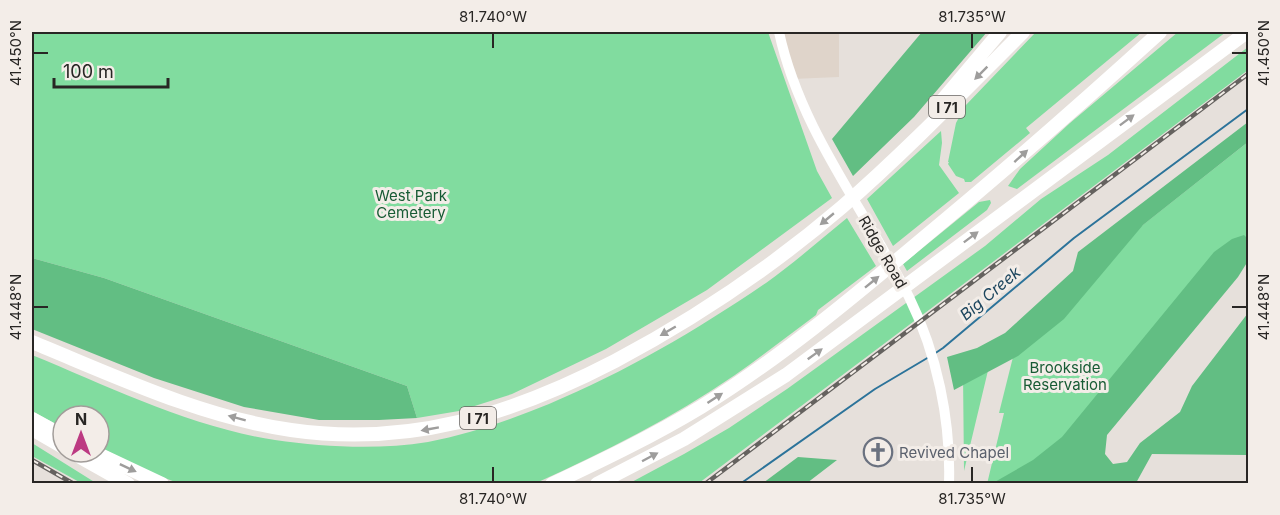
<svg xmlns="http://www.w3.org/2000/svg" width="1280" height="515" viewBox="0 0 1280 515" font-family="Inter,sans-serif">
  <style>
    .built { fill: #dfd4ca }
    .green { fill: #81dc9f }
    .forest { fill: #62be83 }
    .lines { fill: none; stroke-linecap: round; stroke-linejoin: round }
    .stream { stroke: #2c739a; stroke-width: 2 }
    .secondary { stroke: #fff; stroke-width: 10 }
    .motorway { stroke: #fff; stroke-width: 14 }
    .rail-casing { stroke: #65625f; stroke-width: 4.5 }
    .rail { stroke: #f3ede8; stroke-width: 2; stroke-dasharray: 7; stroke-linecap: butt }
    .oneway { fill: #9e9d9c }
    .ticks { fill: none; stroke: #282624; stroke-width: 2 }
    .labels { text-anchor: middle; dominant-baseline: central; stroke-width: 6; stroke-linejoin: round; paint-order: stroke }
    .shield { fill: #f3ede8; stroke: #65625f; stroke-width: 1.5 }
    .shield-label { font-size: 14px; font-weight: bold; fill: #282624 }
    .park-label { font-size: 15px; fill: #175b34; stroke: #f3ede8 }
    .street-label { font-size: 15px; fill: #282624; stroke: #f3ede8 }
    .worship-label { font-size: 15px; fill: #5b616d; stroke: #f3ede8; text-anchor: start }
    .water-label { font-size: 16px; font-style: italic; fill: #1d465e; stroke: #f3ede8 }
    .neatline { fill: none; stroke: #282624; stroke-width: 2 }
    .ticks-label { font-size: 15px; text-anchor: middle; fill: #282624 }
  </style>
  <rect width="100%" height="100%" fill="#e6e0db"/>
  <path class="built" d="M779,34H839V77L792,79Z"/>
  <path class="green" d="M32,32H768L817,171L832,198L707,290L606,349L512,394L459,411L417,418L407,386L104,278L32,258Z
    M1036,32H1142L1026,128L1030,133L971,182H965L964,179L956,176L948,164L949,162H948L956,123L965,106Z
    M1178,32H1226L1017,189L1008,186L1020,169L1070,123Z
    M1248,47V70L699,483L628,484L684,454L729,428L787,389L985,246L1041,199L1108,155Z
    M941,131L942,143L939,165L959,193L893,246L867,199Z
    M1248,142V238L1223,264L1029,483L987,484L1004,413H999L1016,345L1120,243Z
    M990,200L991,203L987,210L907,271L903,264L979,202Z
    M847,218L876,266L818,310L816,315C789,335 762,356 735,375C672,418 605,452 536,483H178L154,474L99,447V416H63V428L32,411V355C110,387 190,427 275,440C324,447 378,450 428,442C470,434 510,420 549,404C626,372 697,330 766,283C794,263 820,240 847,218Z
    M991,358L964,471L963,374Z
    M32,443L96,483H81L32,456Z"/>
  <path class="forest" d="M922,32H987L914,117L853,176L832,139Z
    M1248,122V142L1143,225L1064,319L1018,356L954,390L947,357L977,348L1005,333L1073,271L1078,252Z
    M1244,235L1248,239V261L1238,277L1107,435L1105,454L1113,464L1127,462L1140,443L1180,412L1192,386L1248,313V452L1246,455L1152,454L1136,483H993L1033,460L1062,437L1214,252L1232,239Z
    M32,258L104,278L407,386L417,418L379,420H319L244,407L154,378L32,329Z
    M798,457L837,460L807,483H763Z"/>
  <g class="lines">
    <path class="stream" d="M934,354L943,348L1074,238L1248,109
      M32,483V484
      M740,484L875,389L929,357"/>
    <path class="secondary" d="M779,32C800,130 865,209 909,297C937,354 951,420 949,484"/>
    <path class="motorway" d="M940,103L1000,32
      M32,342C115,376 201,417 291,430C409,447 511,415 615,361C696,318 773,266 842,207C905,152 964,91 1023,32
      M32,419L63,436
      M32,429L63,447
      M71,452L128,484
      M94,452L162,484
      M552,484C603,460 653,436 701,407C779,359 851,299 921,240C1002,173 1082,103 1160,32
      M597,484L684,439L786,375L1247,32"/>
    <g class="rail-casing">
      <path id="rail" d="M32,460L74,484
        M705,484L1248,74"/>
    </g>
    <use href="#rail" class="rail"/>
  </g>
  <defs><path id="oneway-solid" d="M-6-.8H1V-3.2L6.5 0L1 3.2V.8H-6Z" transform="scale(1.5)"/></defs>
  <g class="oneway">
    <use href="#oneway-solid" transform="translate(981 73) rotate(135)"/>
    <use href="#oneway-solid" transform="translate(1127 120) rotate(-37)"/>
    <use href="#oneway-solid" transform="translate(1021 156) rotate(-42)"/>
    <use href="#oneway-solid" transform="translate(827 219) rotate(140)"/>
    <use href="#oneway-solid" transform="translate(971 237) rotate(-37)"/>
    <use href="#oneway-solid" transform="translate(872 282) rotate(-39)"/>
    <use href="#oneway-solid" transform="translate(668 331) rotate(150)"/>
    <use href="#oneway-solid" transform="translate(815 354) rotate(-36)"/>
    <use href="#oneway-solid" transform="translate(715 398) rotate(-33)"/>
    <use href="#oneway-solid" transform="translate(237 418) rotate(-165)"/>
    <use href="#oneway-solid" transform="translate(430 429) rotate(170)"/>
    <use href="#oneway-solid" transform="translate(650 457) rotate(-28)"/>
    <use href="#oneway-solid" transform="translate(128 468) rotate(25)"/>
  </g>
  <path class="ticks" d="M493,33V48M972,33V48M33,53H48M1232,53H1247M33,307H48M1232,307H1247M493,467V482M972,467V482"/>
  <defs>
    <g id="church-ring" transform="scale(1.5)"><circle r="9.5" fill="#f3ede8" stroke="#6b7280" stroke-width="1.5"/><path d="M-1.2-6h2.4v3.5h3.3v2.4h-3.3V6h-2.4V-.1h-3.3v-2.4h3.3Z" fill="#6b7280"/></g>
  </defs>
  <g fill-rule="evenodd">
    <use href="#church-ring" x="878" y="452"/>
  </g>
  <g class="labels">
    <g class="shield">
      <rect x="929" y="96" width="36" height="22" rx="4.5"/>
      <rect x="460" y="407" width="36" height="22" rx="4.5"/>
    </g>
    <g class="shield-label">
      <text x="947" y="107">I 71</text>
      <text x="478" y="418">I 71</text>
    </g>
    <g class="park-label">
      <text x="411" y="195">West Park<tspan x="411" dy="17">Cemetery</tspan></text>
      <text x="1065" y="367">Brookside<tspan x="1065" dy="17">Reservation</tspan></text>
    </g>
    <g class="street-label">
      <text transform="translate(883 252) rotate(60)">Ridge Road</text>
    </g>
    <g class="worship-label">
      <text x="899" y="452">Revived Chapel</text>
    </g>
    <g class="water-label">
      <text transform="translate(990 293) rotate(-40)">Big Creek</text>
    </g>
  </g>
  <rect width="1280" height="515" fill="none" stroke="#f3ede8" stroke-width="66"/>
  <g transform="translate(81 434)"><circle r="28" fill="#f3ede8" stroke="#a29d9a" stroke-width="1.5"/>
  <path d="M0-4.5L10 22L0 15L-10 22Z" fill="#bc3a82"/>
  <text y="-9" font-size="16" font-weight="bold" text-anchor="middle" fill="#282624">N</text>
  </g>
  <path d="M54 78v9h114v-9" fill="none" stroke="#282624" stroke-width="3"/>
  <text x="63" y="78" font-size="18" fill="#282624" stroke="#f3ede8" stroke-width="4.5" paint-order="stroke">100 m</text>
  <rect x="33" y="33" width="1214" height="449" class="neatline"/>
  <g class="ticks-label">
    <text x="493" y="22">81.740°W</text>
    <text x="972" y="22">81.735°W</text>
    <text transform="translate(16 53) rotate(-90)" y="5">41.450°N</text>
    <text transform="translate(1264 53) rotate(-90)" y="5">41.450°N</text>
    <text transform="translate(16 307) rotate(-90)" y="5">41.448°N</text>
    <text transform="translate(1264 307) rotate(-90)" y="5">41.448°N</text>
    <text x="493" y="504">81.740°W</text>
    <text x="972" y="504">81.735°W</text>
  </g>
</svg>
